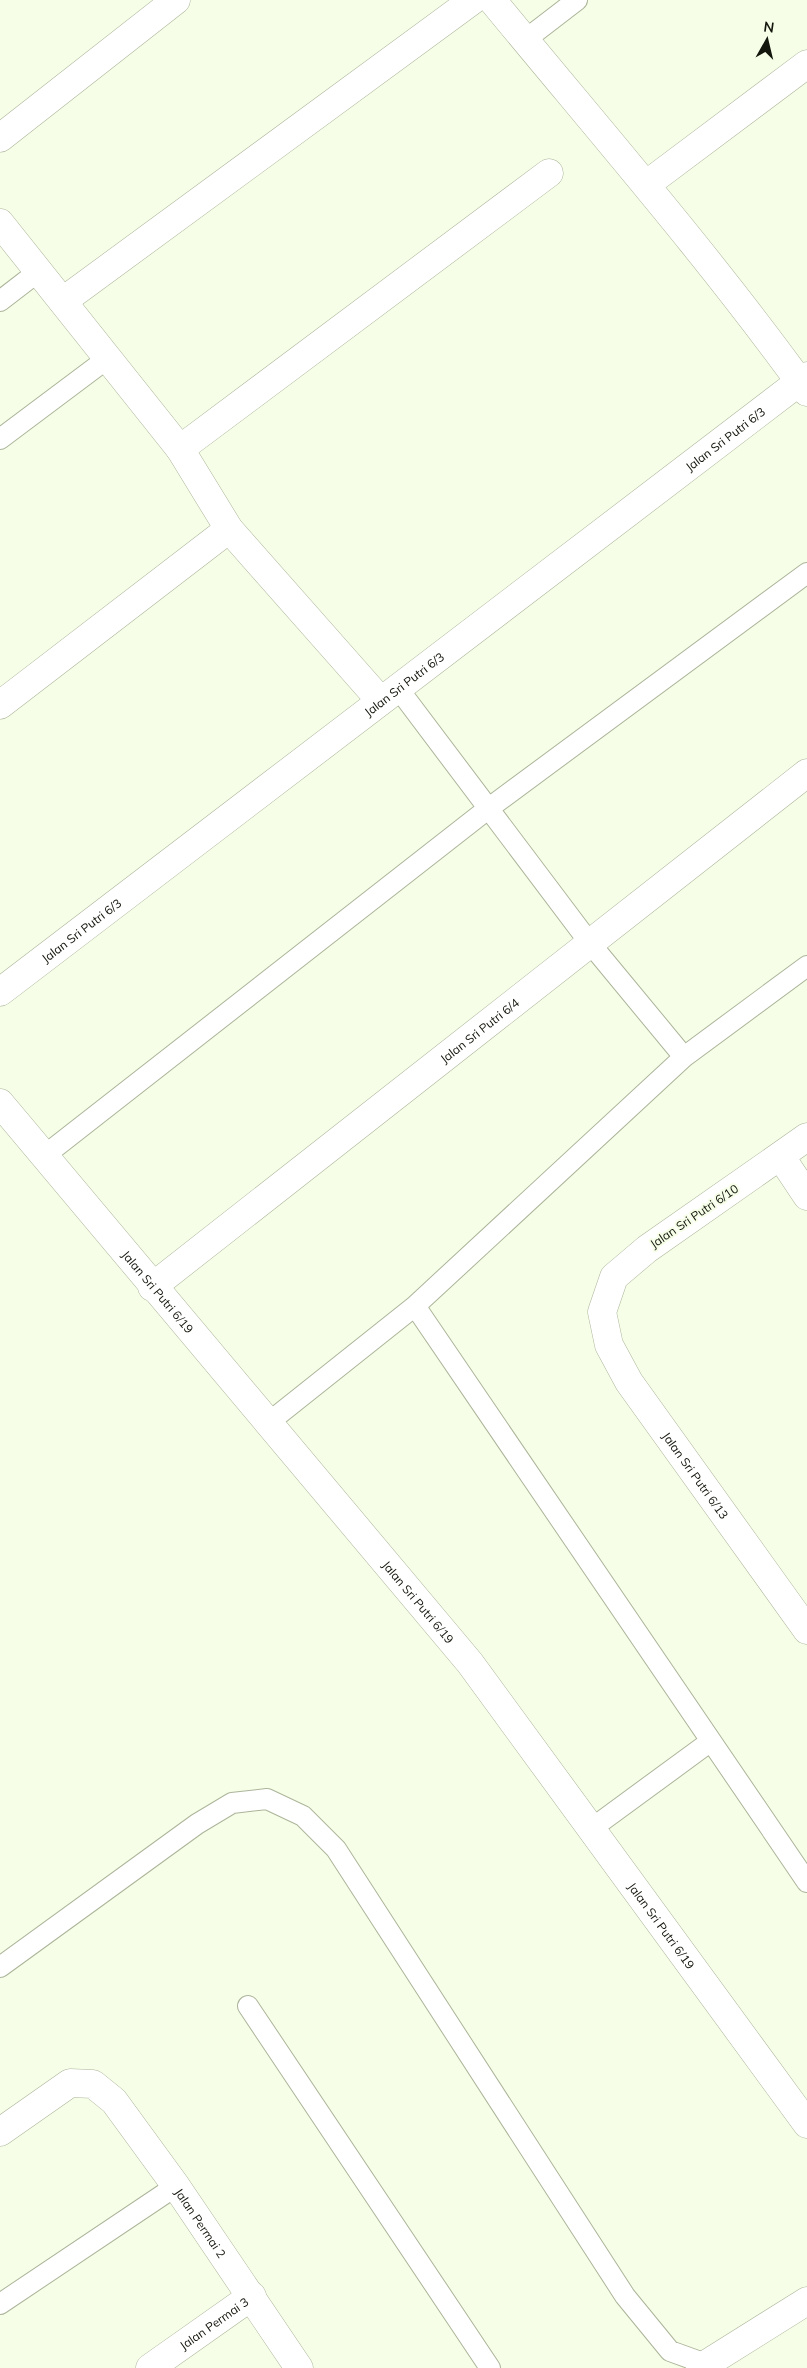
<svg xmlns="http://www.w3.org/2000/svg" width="807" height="2368" viewBox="0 0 807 2368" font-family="Mulish,sans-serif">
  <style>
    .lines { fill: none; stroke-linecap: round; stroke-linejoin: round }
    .lane-casing { stroke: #acb59a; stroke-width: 22 }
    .street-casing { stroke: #acb59a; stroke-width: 29 }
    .lane { stroke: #fff; stroke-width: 20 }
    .street { stroke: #fff; stroke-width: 28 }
    .labels { text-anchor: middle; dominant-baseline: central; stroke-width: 4; stroke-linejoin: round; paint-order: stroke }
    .street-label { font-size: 12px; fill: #13160c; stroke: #f6fee8 }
  </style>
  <rect width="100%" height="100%" fill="#f6fee8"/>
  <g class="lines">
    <g class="lane-casing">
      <path id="lane" d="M525,40L577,0
        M0,301L39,271
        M0,439L108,358
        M397,687L589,942L684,1057
        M44,1156L489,808L807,573
        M415,1306L807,1882
        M268,1423L415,1306L684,1057L807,966
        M591,1829L711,1741
        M0,1967L197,1824L232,1803L267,1799L303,1816L336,1849L625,2296L670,2351L706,2364
        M248,2006L490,2368
        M0,2304L176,2186"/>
    </g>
    <g class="street-casing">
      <g id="street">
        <path d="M492,0C598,129 709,256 807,392"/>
        <path d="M0,138L176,0"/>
        <path d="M647,184L807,64"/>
        <path d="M0,223L180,449L229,529L380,700"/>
        <path d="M63,301L473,0"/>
        <path d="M180,449L549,173"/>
        <path d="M0,705L229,529"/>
        <path id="s1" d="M0,992L807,376"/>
        <path id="s2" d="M0,1103L470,1663L807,2124"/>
        <path id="s3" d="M807,1137L647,1249L614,1277L602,1312L609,1345L629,1382L807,1630"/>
        <path d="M781,1157L807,1196"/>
        <path id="s4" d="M152,1287L807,773"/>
        <path id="s5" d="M0,2132L70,2083L93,2084L114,2101L176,2186L299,2368"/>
        <path id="s6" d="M150,2368L252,2296"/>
        <path d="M700,2368L807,2301"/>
      </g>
    </g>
    <use href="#lane" class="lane"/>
    <use href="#street" class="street"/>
  </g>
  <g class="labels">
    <g class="street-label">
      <text stroke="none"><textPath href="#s1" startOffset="912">Jalan Sri Putri 6/3</textPath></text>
      <text stroke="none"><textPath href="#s1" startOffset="508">Jalan Sri Putri 6/3</textPath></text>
      <text stroke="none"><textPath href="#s1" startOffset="102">Jalan Sri Putri 6/3</textPath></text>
      <text stroke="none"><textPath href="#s4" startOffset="416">Jalan Sri Putri 6/4</textPath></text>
      <text transform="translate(694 1216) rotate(-34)">Jalan Sri Putri 6/10</text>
      <text stroke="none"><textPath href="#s2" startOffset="246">Jalan Sri Putri 6/19</textPath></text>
      <text stroke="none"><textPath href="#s3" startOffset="466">Jalan Sri Putri 6/13</textPath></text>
      <text stroke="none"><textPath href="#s2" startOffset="651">Jalan Sri Putri 6/19</textPath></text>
      <text stroke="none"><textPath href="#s2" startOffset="1056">Jalan Sri Putri 6/19</textPath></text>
      <text stroke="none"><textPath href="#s5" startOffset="285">Jalan Permai 2</textPath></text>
      <text stroke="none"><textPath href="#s6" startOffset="78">Jalan Permai 3</textPath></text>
    </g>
  </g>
  <g transform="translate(767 40) rotate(8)" stroke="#f6fee8" stroke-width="4" paint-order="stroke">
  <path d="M0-4L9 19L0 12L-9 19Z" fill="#13160c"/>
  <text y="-8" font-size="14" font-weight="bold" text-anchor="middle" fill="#13160c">N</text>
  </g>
</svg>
